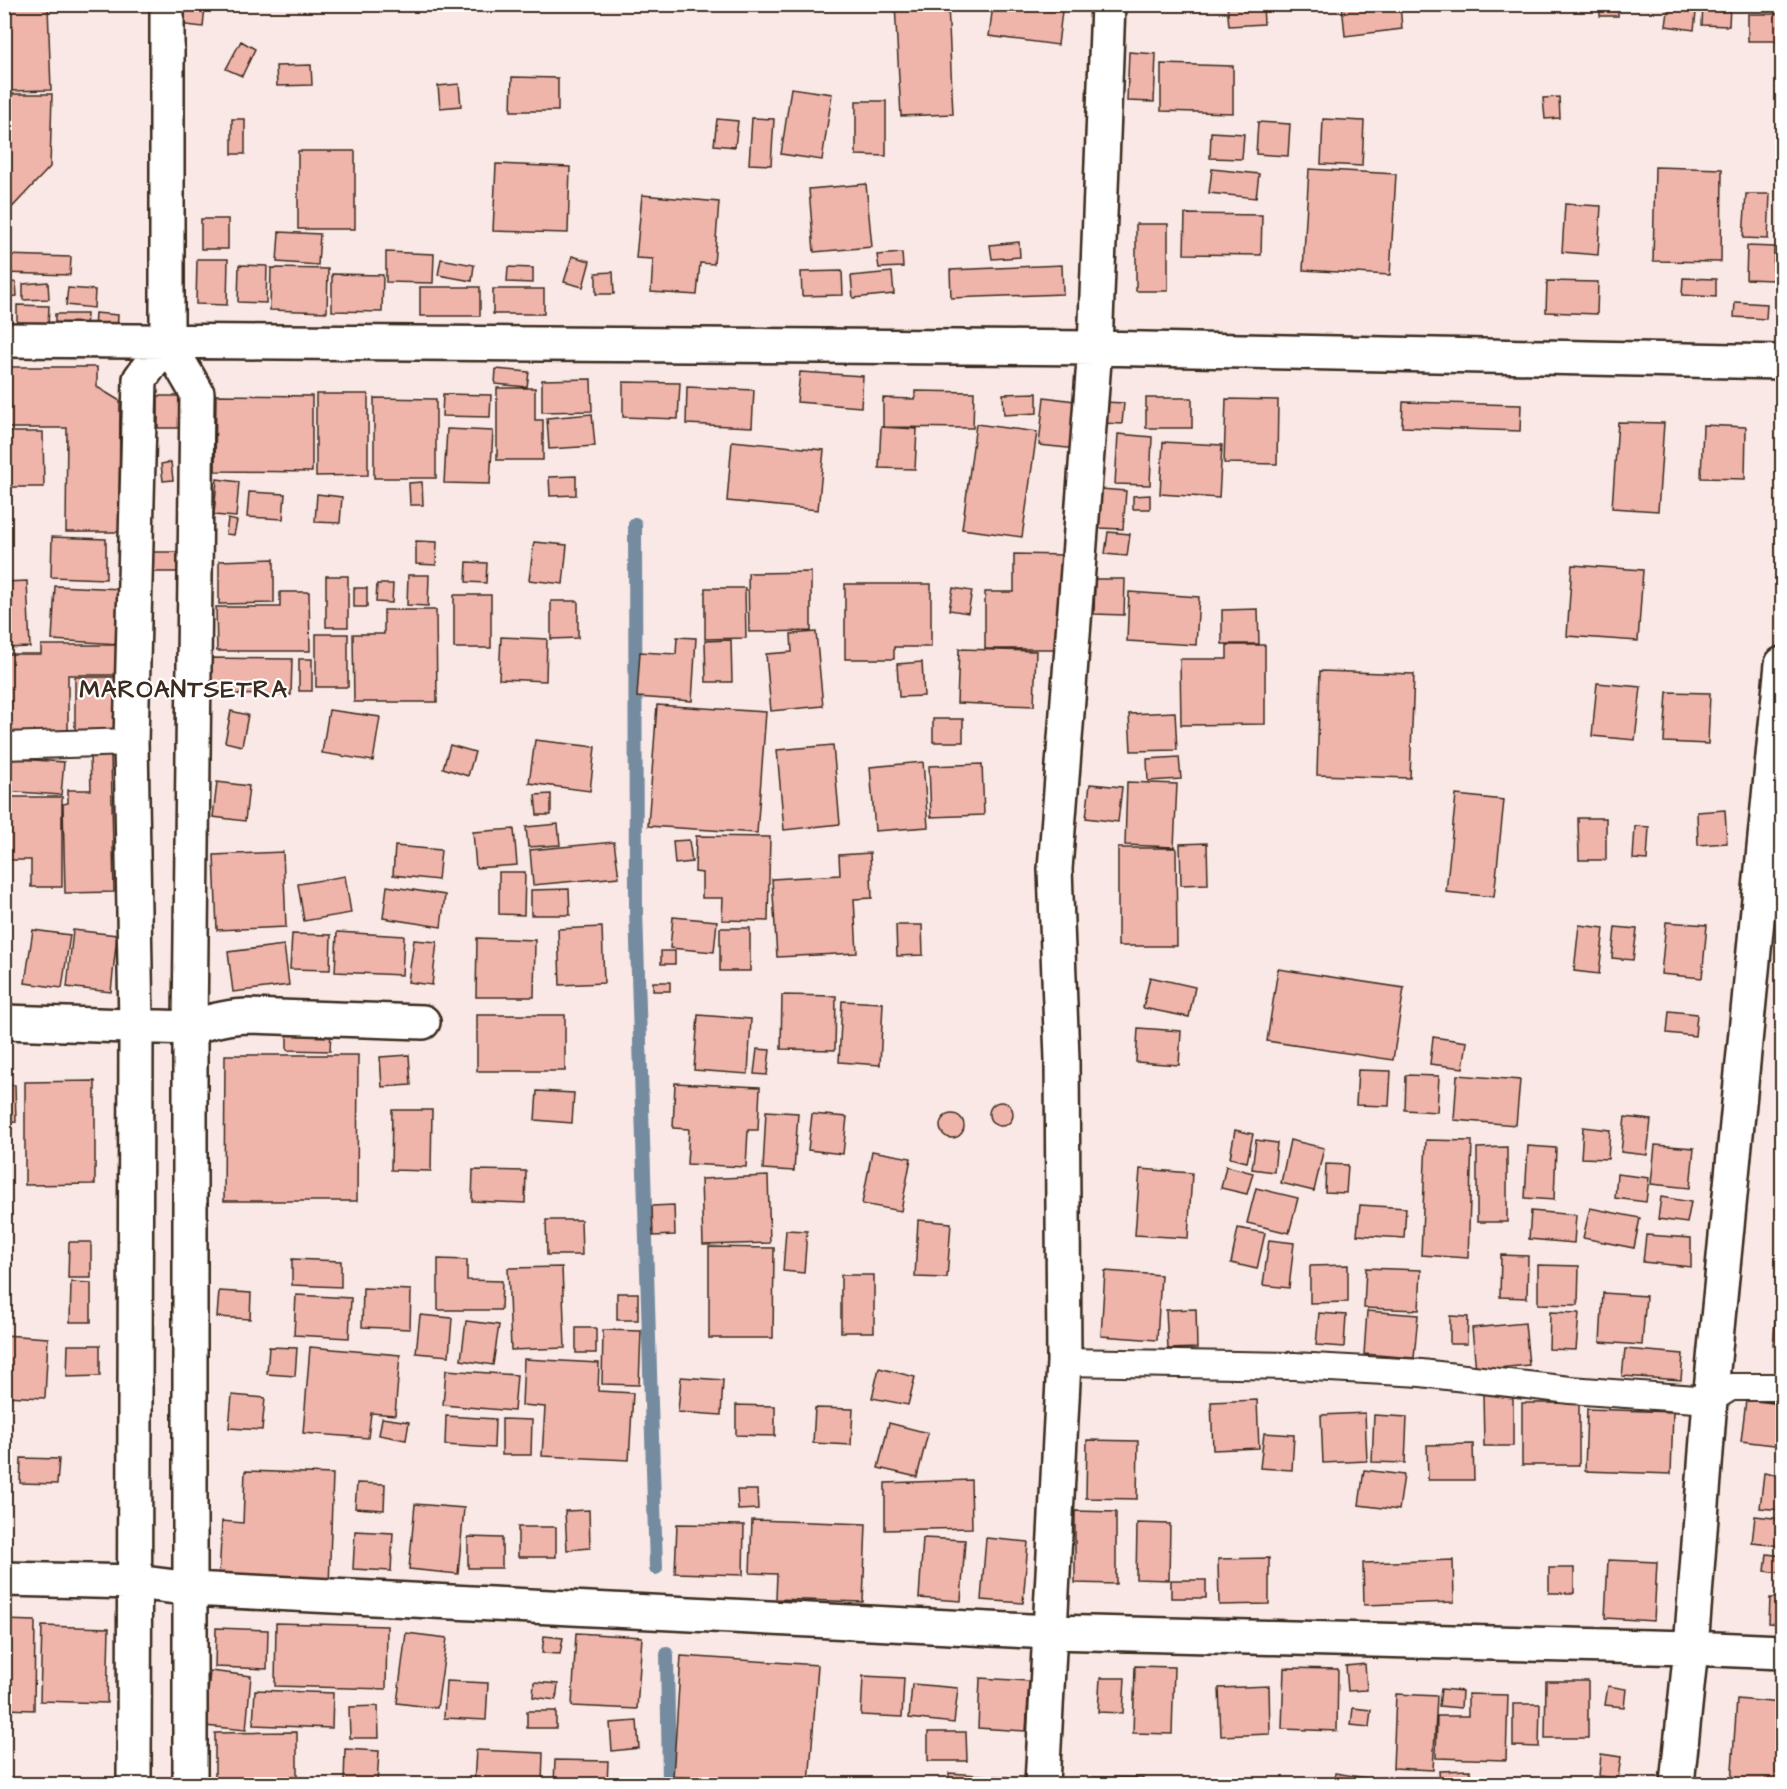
<svg xmlns="http://www.w3.org/2000/svg" width="1787" height="1789" viewBox="0 0 1787 1789" font-family="'Architects Daughter',sans-serif">
  <style>
    .lines { fill: none; stroke-linecap: round; stroke-linejoin: round }
    .stream { stroke: #748ba0; stroke-width: 14 }
    .building { fill: #efb4aa; stroke: #3b2a1e; stroke-width: 1.5 }
    .lane-casing { stroke: #3b2a1e; stroke-width: 30 }
    .street-casing { stroke: #3b2a1e; stroke-width: 38 }
    .lane { stroke: #fff; stroke-width: 26 }
    .street { stroke: #fff; stroke-width: 33 }
    .labels { text-anchor: middle; dominant-baseline: central; stroke-width: 4.5; stroke-linejoin: round; paint-order: stroke }
    .district-label { font-size: 24px; font-weight: bold; letter-spacing: 1.5px; fill: #3b2a1e; stroke: #fff }
  </style>
  <rect width="100%" height="100%" fill="#fae8e6"/>
  <filter id="ink" filterUnits="userSpaceOnUse"><feTurbulence type="fractalNoise" baseFrequency=".0167" numOctaves="2"/><feDisplacementMap in="SourceGraphic" scale="12" xChannelSelector="R" yChannelSelector="G"/><feConvolveMatrix kernelMatrix="1 2 1 2 8 2 1 2 1" color-interpolation-filters="sRGB"/></filter>
  <g filter="url(#ink)">
    <g class="lines">
      <path class="stream" d="M635,524L636,909L656,1568
        M667,1654L669,1784"/>
    </g>
    <path class="building" d="M181,4L205,6L203,27L178,24Z
      M895,4H948L953,114L901,116Z
      M1143,4H1184V8H1143Z
      M1227,4H1263L1264,24L1229,26Z
      M1342,4H1400L1402,29L1345,36Z
      M1600,4H1618V16H1600Z
      M1669,4H1697L1694,30L1666,26Z
      M1703,4L1730,5L1729,26L1702,25Z
      M993,5L1062,11L1058,45L989,36Z
      M48,6L51,90L7,91L5,8Z
      M1748,14H1782V41H1748Z
      M241,41L255,49L242,76L226,69Z
      M1129,52L1156,54L1154,102L1127,101Z
      M1161,64L1233,66V113L1161,111Z
      M311,65L312,85L277,86L276,66Z
      M512,77L558,78V111H511Z
      M459,84L461,106L440,108L438,86Z
      M791,88L832,94L822,160L781,154Z
      M9,94H52L50,167L4,216V111L9,116Z
      M1559,97L1560,118L1545,119L1543,98Z
      M856,101H886V156L856,155Z
      M752,118L774,119L771,165L749,164Z
      M232,119H245V154H232Z
      M717,119L738,121L735,147L714,145Z
      M1323,119L1364,121L1362,166L1321,164Z
      M1258,122L1290,124L1288,156L1256,154Z
      M1211,132L1244,134L1242,159L1210,158Z
      M298,151H355V229H298Z
      M496,164L570,167L568,233L493,231Z
      M1655,167L1722,169L1721,262L1653,261Z
      M1212,169L1259,174L1256,198L1209,193Z
      M1309,169L1396,174L1390,275L1303,270Z
      M866,184L872,247L814,252L809,189Z
      M1746,194H1770L1768,239L1743,238Z
      M642,195L719,202L714,264L700,263L697,295L651,292L653,259L636,258Z
      M1565,204L1601,206L1598,255L1562,252Z
      M1185,214L1262,215L1261,255L1184,254Z
      M201,219H228V249H201Z
      M1136,224H1168V291H1136Z
      M279,232L320,234L318,265L277,262Z
      M1019,242L1020,257L992,259L990,245Z
      M1747,246L1774,247L1773,280L1746,279Z
      M386,252L434,254L433,283L386,282Z
      M902,253L903,267L879,268L877,255Z
      M4,255L71,257L70,275L4,273Z
      M572,256L590,261L583,287L564,282Z
      M197,259H228L227,305L196,304Z
      M441,259L474,265L472,281L438,275Z
      M239,265L267,266L266,303L238,302Z
      M1062,265L1063,294L951,298L950,270Z
      M508,267L533,268V283L507,282Z
      M271,268L328,269L327,312L270,310Z
      M842,271L843,295L802,296L801,272Z
      M613,272L614,294H596V273Z
      M892,272L894,294L853,298L851,276Z
      M332,274L383,275L382,312L332,311Z
      M1683,278L1716,279V297L1682,295Z
      M1547,281L1598,282L1597,314L1546,312Z
      M16,282L17,296L4,297V283Z
      M48,282L49,299L23,300V284Z
      M420,287H480V316H420Z
      M68,288L95,290L94,308L66,305Z
      M493,289H544V314H493Z
      M1735,302L1767,304L1766,319L1734,317Z
      M17,305L49,306L48,326L17,325Z
      M95,313L118,315L117,332L94,330Z
      M55,314H87L86,329H55Z
      M4,367H97V387L120,401L119,532H66L67,428H4Z
      M496,369L529,372L527,387L495,384Z
      M800,372L863,376L861,407L797,402Z
      M591,379L592,411L542,412V380Z
      M623,382L680,383L678,419L623,417Z
      M687,387L754,390L752,427L686,424Z
      M497,388H535V420H543V460H497Z
      M915,391L974,392L973,428L883,427V398L915,399Z
      M1037,393V413L1004,415L1003,394Z
      M316,394H368V475L316,476Z
      M443,394L491,395L490,417L442,416Z
      M216,395L312,396V472L215,471Z
      M158,396H181V428H158Z
      M1044,397L1082,402L1077,449L1039,445Z
      M374,398L436,399V478H374Z
      M1146,398H1192V428H1146Z
      M1226,399L1278,400L1277,464L1224,463Z
      M1104,402L1124,403L1122,424L1102,423Z
      M1403,402L1521,405L1520,431L1402,427Z
      M592,414L595,446L549,449L547,418Z
      M1618,422L1664,423L1658,511L1612,508Z
      M976,424L1037,432L1022,537L962,529Z
      M1703,425L1746,427L1745,479L1701,478Z
      M881,427L917,429L915,469L879,468Z
      M447,429L493,431L490,484L444,483Z
      M4,432H43L44,487H4Z
      M1118,434L1152,437L1150,485L1115,484Z
      M732,441L824,450L818,510L727,501Z
      M1163,442L1222,445L1219,498L1160,494Z
      M171,462L173,480L163,481L161,464Z
      M576,476V495L550,496L549,477Z
      M217,479L239,482L236,517L214,515Z
      M422,482L423,505H410L409,483Z
      M1100,489L1126,491L1123,529L1098,528Z
      M249,492L285,494L283,519L247,517Z
      M317,494L342,497L340,523L315,522Z
      M1150,495V509H1133V496Z
      M228,519L237,521L234,535L226,534Z
      M1108,532L1130,534L1127,556L1105,554Z
      M52,537L106,539V579L51,577Z
      M416,541L437,542L436,565L416,564Z
      M534,542L567,545L563,584L529,580Z
      M153,552H177V572H153Z
      M1014,554L1066,555V649H985V592H1014Z
      M274,559V603L219,604V561Z
      M467,562L487,563L486,583L466,582Z
      M1572,565L1643,570L1638,641L1567,636Z
      M811,572V631L749,632L748,573Z
      M408,575H429L428,606L407,605Z
      M326,576H348V627H326Z
      M1095,579H1125L1124,615L1094,614Z
      M27,581L30,647L4,648V582Z
      M377,584H393L392,603L376,602Z
      M845,584H931V647H894V659H845Z
      M55,586L123,589L120,644L52,640Z
      M354,588H367V607H354Z
      M705,588H745L746,638L705,639Z
      M953,588L972,591L968,613L949,610Z
      M280,592H309L310,651H217L216,607H280Z
      M1129,592L1199,597L1196,645L1127,641Z
      M454,595H491V648H454Z
      M551,601H578V638L551,639Z
      M1258,609L1259,644H1222V610Z
      M384,610H436L437,702H354L353,634H384Z
      M816,632L823,706L771,711L766,654L792,652L791,634Z
      M316,634H348V687H316Z
      M501,637L547,639L546,681L499,679Z
      M677,637L696,638L692,701L637,697L640,652L676,654Z
      M731,640L732,682H706L705,641Z
      M41,645H119V675H68V737H4V654H41Z
      M1227,645H1265V724L1181,725L1180,659H1227Z
      M959,649L1036,651L1034,706L957,703Z
      M210,658L292,659L291,695L209,694Z
      M299,659H312V691H299Z
      M922,662L924,696L899,697L897,664Z
      M1320,671L1414,674L1410,778L1317,775Z
      M75,677H122V737H75Z
      M1597,683L1641,687L1635,740L1592,736Z
      M1667,692L1710,693L1708,744L1664,742Z
      M657,705L766,712L757,833L648,826Z
      M329,710L380,717L373,761L322,753Z
      M231,711L248,715L242,746L225,742Z
      M1175,712L1177,750L1131,751L1129,714Z
      M933,719H963V742H933Z
      M535,740L595,747L590,791L529,783Z
      M450,745L475,752L468,776L443,768Z
      M833,745L840,824L784,830L777,750Z
      M111,755L114,892L65,893L63,804L68,803V790H91L90,756Z
      M1179,757L1181,779L1148,781L1147,759Z
      M4,758L64,762L61,795L4,791Z
      M923,762L928,827L875,831L870,767Z
      M982,764L984,815L931,817L929,766Z
      M217,782L249,786L245,821L213,817Z
      M1127,782L1177,784L1174,847L1125,845Z
      M1090,784L1122,787L1118,822L1086,818Z
      M551,794V815H537L535,795Z
      M1456,795L1504,800L1494,897L1446,892Z
      M7,797H62V887H31V860H7Z
      M1725,810L1727,843L1698,845L1697,812Z
      M1578,818H1606V860H1579Z
      M558,824L560,845L528,847L526,827Z
      M1635,826L1649,827L1647,860L1633,859Z
      M514,829L517,865L476,868L473,832Z
      M696,836L770,837L768,921L722,920L723,898H702V873L695,872Z
      M689,840L692,862L675,864L673,841Z
      M614,842L619,877L533,885L530,850Z
      M1207,843L1208,884L1181,885L1180,844Z
      M395,846L441,850L438,880L393,875Z
      M1118,848H1176L1177,946H1118Z
      M283,852L286,927L217,930L214,855Z
      M870,853L872,898L854,899L857,953L777,957L772,879L840,875L839,855Z
      M499,872H525L524,915L499,914Z
      M345,876L351,913L304,921L298,884Z
      M387,886L445,895L441,927L383,918Z
      M569,889L570,915H531V890Z
      M673,917L717,921L714,952L670,948Z
      M1666,922L1707,925L1702,978L1661,974Z
      M896,925H922L923,955L897,956Z
      M1579,925L1604,928L1599,974L1574,971Z
      M602,927L604,983L560,985L558,929Z
      M1615,927L1637,929L1633,960L1612,958Z
      M720,928H750V971H720Z
      M33,930L70,935L62,988L25,983Z
      M73,930L117,935L111,992L67,987Z
      M337,932L404,936L402,975L335,972Z
      M292,934L331,935L330,970L290,969Z
      M477,938L535,940L534,997H476Z
      M414,940L437,942L432,985L408,982Z
      M284,945L289,985L233,992L228,952Z
      M661,951H675V964H661Z
      M1278,969L1404,988L1393,1060L1267,1041Z
      M1150,977L1195,987L1189,1017L1143,1008Z
      M653,982H670V991H653Z
      M782,995L836,996L835,1050L781,1049Z
      M842,1001L883,1003L880,1065L839,1062Z
      M1669,1011L1697,1014L1695,1036L1667,1033Z
      M477,1015H565V1071H477Z
      M698,1015L751,1019L748,1074L694,1070Z
      M287,1028L331,1030L330,1051L287,1050Z
      M1138,1028L1181,1031L1179,1065L1136,1062Z
      M1433,1037L1467,1042L1463,1068L1430,1064Z
      M757,1049L770,1050L767,1075L754,1074Z
      M225,1055H358L357,1201H224Z
      M409,1055L411,1085L382,1087L380,1057Z
      M1358,1070L1391,1071L1389,1106L1356,1105Z
      M1406,1075L1439,1076L1437,1112L1405,1110Z
      M1457,1075L1520,1080L1516,1125L1454,1120Z
      M95,1081V1184L25,1185V1082Z
      M675,1083L760,1087L758,1130H748L746,1167L687,1164L689,1129L673,1128Z
      M4,1085H15L16,1122L4,1123Z
      M537,1091L574,1093L572,1123L535,1120Z
      M989 1114a12 12 0 1 1 24 0a12 12 0 1 1-24 0Z
      M392,1110H432L431,1171L391,1170Z
      M766,1111L798,1113L794,1171L763,1169Z
      M940 1126a12 12 0 1 1 24 0a12 12 0 1 1-24 0Z
      M812,1114L847,1117L843,1154L808,1150Z
      M1625,1117L1651,1120L1647,1155L1621,1152Z
      M1583,1127L1610,1130L1608,1159L1581,1158Z
      M1235,1130L1253,1134L1247,1162L1230,1158Z
      M1256,1140L1277,1143L1274,1172L1252,1169Z
      M1290,1140L1324,1148L1314,1191L1281,1183Z
      M1426,1140L1472,1141L1468,1258L1421,1255Z
      M1655,1145L1694,1148L1690,1188L1651,1184Z
      M1528,1146L1556,1148L1554,1200L1525,1198Z
      M1507,1147V1222H1477V1148Z
      M872,1151L911,1158L901,1211L862,1204Z
      M1326,1164L1348,1165L1346,1193L1325,1192Z
      M1226,1166L1253,1173L1247,1194L1221,1188Z
      M1140,1169L1192,1173L1188,1238L1135,1235Z
      M473,1170L526,1171L525,1203L472,1201Z
      M1617,1174L1649,1178L1646,1202L1615,1198Z
      M768,1176L770,1243L703,1245L701,1179Z
      M1256,1188L1298,1198L1289,1233L1247,1223Z
      M1661,1197L1691,1202L1687,1223L1658,1219Z
      M674,1205L675,1235L653,1236L652,1206Z
      M1360,1205L1406,1208L1404,1238L1357,1235Z
      M1590,1208L1640,1218L1634,1248L1583,1238Z
      M1531,1211L1576,1215L1574,1243L1529,1239Z
      M546,1220H581L582,1255H547Z
      M918,1220L951,1223L947,1278L915,1277Z
      M1238,1228L1265,1233L1257,1269L1231,1263Z
      M786,1230L807,1231L804,1273L783,1271Z
      M1646,1235L1691,1238V1267L1643,1262Z
      M1269,1240L1294,1243L1289,1288L1263,1285Z
      M69,1242H91V1278H68Z
      M709,1247L774,1248L773,1338H709Z
      M1501,1255L1528,1256L1527,1298L1500,1297Z
      M292,1259L341,1261V1287L292,1285Z
      M438,1259L467,1260V1280L502,1281L501,1310H438Z
      M1348,1265V1302L1310,1303V1266Z
      M1538,1265L1579,1266L1578,1305L1538,1304Z
      M562,1267L565,1348L511,1350L508,1268Z
      M1366,1268L1421,1270L1419,1310L1364,1308Z
      M1105,1271L1161,1275L1157,1340L1101,1336Z
      M841,1275H874V1332H841Z
      M71,1282L91,1283V1322H70Z
      M363,1288L411,1290L410,1329L362,1327Z
      M219,1291L251,1293L250,1319L217,1317Z
      M617,1293H638V1320H617Z
      M1603,1293L1646,1296L1642,1345L1600,1342Z
      M296,1295L351,1298L349,1338L294,1335Z
      M1196,1309L1197,1348L1168,1349L1166,1310Z
      M1776,1310L1782,1311V1346L1773,1345Z
      M1367,1311L1418,1315L1414,1358L1364,1354Z
      M1550,1312L1579,1313L1576,1350L1549,1349Z
      M1319,1313L1346,1315L1344,1347L1316,1345Z
      M420,1315L452,1318L449,1356L416,1353Z
      M1450,1316L1468,1317L1467,1344H1450Z
      M466,1321L499,1325L493,1365L461,1360Z
      M1525,1323L1529,1365L1476,1370L1472,1328Z
      M576,1328H596V1353H576Z
      M603,1330L641,1331L639,1385L602,1384Z
      M4,1335L48,1338L45,1398L4,1396Z
      M68,1345H100V1376L67,1377Z
      M269,1347L297,1348L295,1376L267,1374Z
      M310,1347L400,1355L395,1415L371,1413L368,1438L303,1433Z
      M1625,1349L1683,1354L1681,1380L1622,1376Z
      M524,1359L599,1363L598,1391L633,1393L629,1460L542,1456L545,1407L522,1405Z
      M879,1368L915,1377L908,1405L872,1398Z
      M446,1370L517,1375L514,1411L443,1405Z
      M681,1377L723,1380L721,1415L678,1412Z
      M1483,1393H1513V1446H1484Z
      M232,1395L265,1398L262,1430L229,1428Z
      M1257,1400L1259,1448L1213,1450L1211,1402Z
      M1746,1400L1782,1404V1446L1741,1441Z
      M1522,1403H1579V1465H1522Z
      M736,1405L775,1406V1436L736,1435Z
      M815,1408L853,1409L851,1445L813,1443Z
      M1587,1409L1673,1412L1671,1474L1585,1471Z
      M1365,1413L1367,1461L1323,1463L1321,1415Z
      M1374,1415L1407,1417L1405,1463L1372,1462Z
      M446,1416L495,1419L494,1448L445,1445Z
      M382,1418L409,1422L406,1440L379,1435Z
      M502,1419L532,1420L531,1455H502Z
      M889,1423L928,1433L917,1477L878,1468Z
      M1264,1433L1294,1435L1292,1470L1260,1468Z
      M1087,1440L1138,1441L1137,1499L1086,1498Z
      M1473,1444L1474,1480H1428L1427,1445Z
      M21,1458L59,1459L57,1484L20,1483Z
      M1364,1470L1404,1475L1399,1510L1359,1505Z
      M245,1471L333,1474L329,1587L219,1576L222,1521L243,1523Z
      M1764,1473L1782,1476V1510L1760,1508Z
      M971,1480L972,1528L885,1530V1483Z
      M357,1483L385,1484L384,1510L355,1508Z
      M737,1490H757L758,1509L738,1510Z
      M415,1504L464,1508L458,1574L409,1569Z
      M589,1510L590,1548L567,1550L565,1511Z
      M1075,1511L1116,1512V1584L1075,1583Z
      M1755,1516L1782,1519V1546L1752,1543Z
      M752,1520L866,1524L863,1602L776,1599L777,1574L750,1573Z
      M1137,1523L1170,1524L1169,1580L1136,1579Z
      M677,1524L744,1525L743,1575L675,1573Z
      M518,1527H556V1557H518Z
      M355,1531L393,1533L391,1571L353,1569Z
      M468,1537L502,1538V1568H468Z
      M923,1538L965,1540L961,1601L919,1598Z
      M986,1538L1028,1542L1023,1603L981,1600Z
      M1767,1554L1782,1556V1573L1765,1571Z
      M1269,1558V1604L1219,1605L1218,1559Z
      M1453,1560L1454,1602L1364,1605L1363,1563Z
      M1608,1560L1657,1562L1654,1621L1605,1618Z
      M1549,1568H1574V1593H1549Z
      M1171,1580H1206V1598H1171Z
      M1770,1598H1782V1624L1769,1623Z
      M4,1620L35,1621L34,1710L4,1709Z
      M276,1623L387,1626L386,1689L275,1686Z
      M42,1626L109,1628L107,1703L40,1701Z
      M216,1628L268,1630L267,1669L215,1667Z
      M406,1633L447,1638L437,1708L397,1703Z
      M576,1633L642,1637L637,1709L572,1706Z
      M544,1636L563,1638L560,1654L542,1653Z
      M681,1656L818,1665L809,1784L673,1777Z
      M1365,1664L1367,1690L1348,1691L1346,1666Z
      M1135,1666L1174,1667L1172,1734L1133,1733Z
      M1284,1668L1338,1669L1337,1731L1282,1729Z
      M210,1671L251,1676L246,1730L205,1726Z
      M863,1676L904,1678L902,1717L861,1715Z
      M980,1678L1029,1681L1026,1731L978,1728Z
      M1100,1678H1125L1123,1713L1098,1712Z
      M446,1681L488,1683L486,1720L444,1718Z
      M1546,1681H1588V1738H1545Z
      M534,1682L558,1684L556,1700L533,1697Z
      M912,1684L958,1688L954,1723L909,1718Z
      M1269,1686L1270,1734L1221,1736L1219,1688Z
      M1608,1686L1626,1689L1624,1707L1605,1705Z
      M1441,1689L1462,1691L1461,1708L1439,1706Z
      M255,1690L333,1693L332,1728L253,1725Z
      M1396,1694L1437,1696L1433,1770L1393,1768Z
      M1468,1694L1508,1695L1506,1760L1436,1758L1437,1716H1468Z
      M1737,1699L1782,1703V1784H1731Z
      M1513,1704H1540L1539,1747L1513,1746Z
      M378,1706L379,1738H350L349,1707Z
      M1353,1708L1371,1710L1369,1727L1351,1725Z
      M527,1711H556V1728H527Z
      M637,1721L639,1748L612,1751L610,1723Z
      M297,1732V1780H215V1733Z
      M928,1732H966L967,1761H928Z
      M345,1749L379,1751L377,1784H344Z
      M476,1750L543,1753L542,1784H474Z
      M1601,1754L1621,1757L1618,1778L1599,1776Z
      M555,1760L608,1761L607,1784H554Z
      M1470,1770L1471,1784H1440L1439,1771Z
      M949,1773L1007,1777V1784H949Z
      M1335,1773L1367,1778L1366,1784H1334Z
      M1093,1777L1143,1778L1142,1784H1093Z"/>
    <g class="lines">
      <g class="lane-casing">
        <path id="lane" d="M4,746L131,742
          M1064,1362L1294,1366L1421,1373L1570,1390L1710,1400L1731,1387H1782"/>
      </g>
      <g class="street-casing">
        <path id="street" d="M167,4V341L197,393L190,1028V1784
          M4,340L1095,348L1782,362
          M4,1022L190,1028C210,1021 228,1016 249,1016L423,1022
          M4,1579L136,1582L191,1589L1050,1632L1691,1648L1782,1652
          M134,1784L136,1025L131,742L140,379L167,341
          M1042,1784L1064,1362L1062,1059L1055,869L1095,348L1108,4
          M1677,1784L1691,1648L1710,1400L1782,664"/>
      </g>
      <use href="#lane" class="lane"/>
      <use href="#street" class="street"/>
    </g>
  </g>
  <g class="labels">
    <g class="district-label">
      <text x="184" y="690">MAROANTSETRA</text>
    </g>
  </g>
  <rect width="1787" height="1789" fill="none" stroke="#fff" stroke-width="24"/>
  <rect x="12" y="12" width="1763" height="1765" fill="none" stroke="#3b2a1e" stroke-width="2" filter="url(#ink)"/>
</svg>
